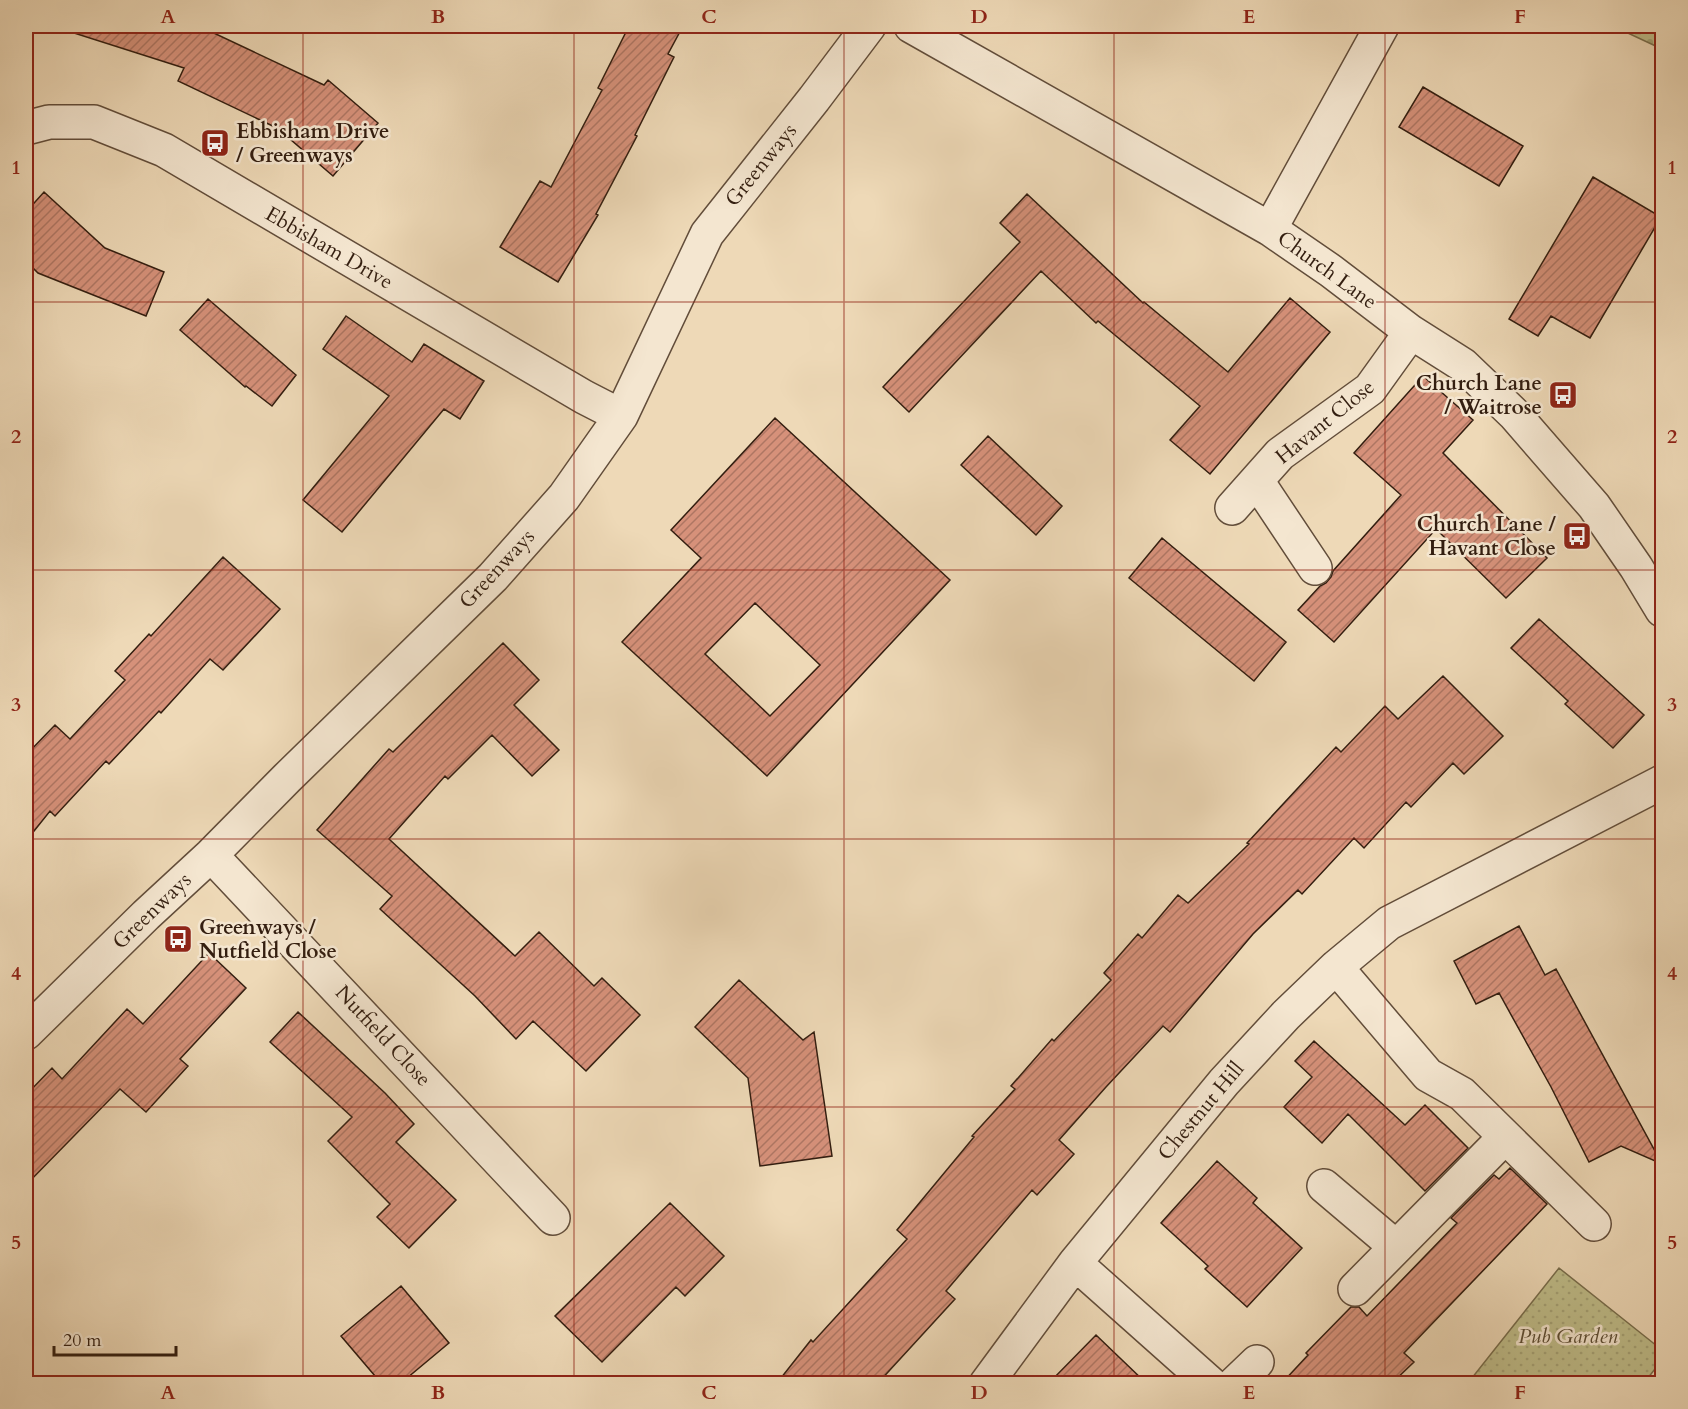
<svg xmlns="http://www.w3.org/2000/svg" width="1688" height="1409" viewBox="0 0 1688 1409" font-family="Cardo,serif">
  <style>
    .grass { fill: url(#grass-dots); stroke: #796e4d; stroke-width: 1.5 }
    .cemetery { fill: url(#cemetery-stones); stroke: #796e4d; stroke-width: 1.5 }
    .building { fill: url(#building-hatch); stroke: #331e10; stroke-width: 1.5; fill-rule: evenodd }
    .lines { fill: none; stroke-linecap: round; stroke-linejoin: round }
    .minor-casing { stroke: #624d3a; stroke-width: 36 }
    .minor { stroke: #f4e6d0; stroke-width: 33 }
    .grid { fill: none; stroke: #8f2418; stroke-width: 1.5; stroke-opacity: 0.55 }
    .labels { text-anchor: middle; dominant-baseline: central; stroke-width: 5; stroke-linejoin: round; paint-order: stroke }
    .poi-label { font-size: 21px; font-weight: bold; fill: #331e10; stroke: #f4e6d0; text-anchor: start }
    .street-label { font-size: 21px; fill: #331e10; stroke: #f4e6d0 }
    .park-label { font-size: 21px; font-style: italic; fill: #5d4e35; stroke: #f4e6d0 }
    .neatline { fill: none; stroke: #8f2418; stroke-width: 2 }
    .grid-label { font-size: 20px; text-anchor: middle; font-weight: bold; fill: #8f2418 }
  </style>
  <defs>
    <pattern id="grass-dots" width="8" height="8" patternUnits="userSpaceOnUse" patternTransform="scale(1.5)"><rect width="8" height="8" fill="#bfbd8a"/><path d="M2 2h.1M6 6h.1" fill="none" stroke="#a5a276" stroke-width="1.8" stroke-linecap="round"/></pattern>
    <pattern id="cemetery-stones" width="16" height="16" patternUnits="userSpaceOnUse" patternTransform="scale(1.5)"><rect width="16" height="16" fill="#bfbd8a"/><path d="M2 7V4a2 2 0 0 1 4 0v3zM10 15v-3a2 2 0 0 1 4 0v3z" fill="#a5a276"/></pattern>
    <pattern id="building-hatch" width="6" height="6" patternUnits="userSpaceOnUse" patternTransform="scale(1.5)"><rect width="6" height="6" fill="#d6917a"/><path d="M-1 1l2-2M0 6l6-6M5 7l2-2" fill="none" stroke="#ae7663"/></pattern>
  </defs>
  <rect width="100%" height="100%" fill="#eed9b7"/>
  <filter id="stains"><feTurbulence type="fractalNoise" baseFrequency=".00333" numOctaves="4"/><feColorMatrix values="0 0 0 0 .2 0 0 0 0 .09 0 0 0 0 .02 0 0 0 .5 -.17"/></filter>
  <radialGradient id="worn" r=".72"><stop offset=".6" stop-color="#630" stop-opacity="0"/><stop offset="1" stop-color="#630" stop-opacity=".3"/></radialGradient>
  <path class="grass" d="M1559,1268L1662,1350V1360L1644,1383H1468Z"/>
  <path class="cemetery" d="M1616,26H1662V49L1615,27Z"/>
  <path class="building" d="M75,26H199L324,85L328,80L378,123L333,176L277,128L178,81L184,68L74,33Z
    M629,26H683L668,54L674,57L635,135L637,136L596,214L598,215L558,282L500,247L540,181L551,187L602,90L598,88Z
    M1423,87L1523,146L1499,186L1399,127Z
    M1593,177L1661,217L1590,338L1551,316L1538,336L1509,319Z
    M44,192L105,248L164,272L146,316L38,273L26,261V212Z
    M1027,194L1143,303L1144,302L1228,372L1290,298L1330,332L1210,474L1170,440L1200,406L1098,321L1096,323L1041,271L909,412L883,387L1020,242L1000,223Z
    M208,299L296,375L272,406L246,386L245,387L180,330Z
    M346,316L412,362L424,344L484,381L460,419L444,409L342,532L303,500L389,396L323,349Z
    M1423,376L1473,420L1443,453L1547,558L1506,598L1436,529L1334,642L1298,610L1320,586L1326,583L1331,577L1333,571L1401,495L1354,453Z
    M775,418L950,580L767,776L622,642L701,558L671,530ZM755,603L820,665L770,716L705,654Z
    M988,436L1062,506L1036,535L961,465Z
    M1162,538L1286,642L1254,681L1129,578Z
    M223,557L280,609L223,670L210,659L161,713L159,711L109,764L106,761L55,816L50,811L26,841V755L55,725L70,739L125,680L115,671L149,634L151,636Z
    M1539,619L1644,715L1613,748L1565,704L1568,701L1511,648Z
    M503,643L539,680L514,705L559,750L532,776L492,735L448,779L445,776L389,839L515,956L539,932L594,986L602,978L640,1015L586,1071L533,1021L516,1039L475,996L380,909L392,896L317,830L389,749L393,752Z
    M1443,676L1503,736L1464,774L1453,763L1411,807L1406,802L1364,848L1354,838L1302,894L1298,890L1253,934L1170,1032L1163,1026L1106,1087L1059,1140L1074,1154L1037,1195L1032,1190L946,1291L955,1299L878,1383H777L811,1340L813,1342L907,1239L897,1230L974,1137L972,1136L1015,1089L1011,1086L1052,1039L1054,1041L1111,980L1104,973L1138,934L1142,938L1178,895L1188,903L1249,844L1247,843L1336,747L1341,752L1385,706L1398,719Z
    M1519,926L1545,975L1556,969L1662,1164L1621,1146L1589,1162L1551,1087L1499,993L1476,1004L1454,961Z
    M209,953L246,988L180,1059L188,1066L146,1112L120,1089L26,1185V1095L52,1068L62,1079L127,1009L143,1024Z
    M739,980L803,1040L814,1032L832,1156L760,1166L748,1078L695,1027Z
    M298,1012L385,1093L414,1124L396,1142L456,1200L409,1248L377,1217L390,1204L328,1141L352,1117L270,1042Z
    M1314,1041L1405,1125L1425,1105L1468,1148L1425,1191L1348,1114L1322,1143L1284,1107L1312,1077L1295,1061Z
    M1217,1161L1257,1198L1253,1203L1302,1248L1247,1307L1205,1269L1208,1266L1161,1223Z
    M1510,1168L1547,1204L1404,1353L1414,1362L1392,1383H1282L1308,1355L1306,1353L1351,1307H1359L1367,1316L1457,1223L1451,1218L1494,1175L1499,1179Z
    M670,1203L724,1256L685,1296L676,1287L602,1362L555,1316Z
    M401,1286L449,1343L401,1383H381L341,1336Z
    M1096,1335L1146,1383H1049Z"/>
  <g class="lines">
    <g class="minor-casing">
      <path id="minor" d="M911,26L1270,229L1331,271L1411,332L1463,365L1514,414L1594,506L1636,567L1662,610
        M26,128L49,122H94L164,150L584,397L621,416
        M1270,229L1382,26
        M1257,481L1315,568
        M1232,508L1280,454L1370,389L1411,332
        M211,855L553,1218
        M1336,967L1428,1075L1462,1094L1594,1224
        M26,1033L146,915L211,855L287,778L493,577L564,497L621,416L707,234L814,99L869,26
        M1324,1186L1396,1247
        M1075,1263L1211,1384
        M1355,1289L1505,1137
        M986,1384L1075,1263L1224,1082L1286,1015L1336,967L1389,923L1662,782
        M1234,1384L1257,1362"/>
    </g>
    <use href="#minor" class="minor"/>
  </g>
  <path class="grid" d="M303,26V1384M574,26V1384M844,26V1384M1114,26V1384M1385,26V1384M26,302H1662M26,570H1662M26,839H1662M26,1107H1662"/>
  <defs>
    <g id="bus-square" transform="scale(1.5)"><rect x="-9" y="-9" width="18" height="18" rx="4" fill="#8f2418" stroke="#f4e6d0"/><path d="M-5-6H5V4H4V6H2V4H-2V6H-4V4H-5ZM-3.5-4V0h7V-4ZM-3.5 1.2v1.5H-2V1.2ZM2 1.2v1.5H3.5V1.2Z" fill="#fff"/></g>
  </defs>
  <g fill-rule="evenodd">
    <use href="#bus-square" x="215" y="143"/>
    <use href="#bus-square" x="1563" y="395"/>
    <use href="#bus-square" x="1577" y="536"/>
    <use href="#bus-square" x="178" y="939"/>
  </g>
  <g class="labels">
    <g class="poi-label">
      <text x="236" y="131">Ebbisham Drive<tspan x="236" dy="24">/ Greenways</tspan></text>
      <text x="1542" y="383" text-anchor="end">Church Lane<tspan x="1542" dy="24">/ Waitrose</tspan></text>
      <text x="1556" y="524" text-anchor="end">Church Lane /<tspan x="1556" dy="24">Havant Close</tspan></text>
      <text x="199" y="927">Greenways /<tspan x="199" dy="24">Nutfield Close</tspan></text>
    </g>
    <g class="street-label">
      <text transform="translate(761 165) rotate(-51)">Greenways</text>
      <text transform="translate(329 248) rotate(30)">Ebbisham Drive</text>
      <text transform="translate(1327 270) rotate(36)">Church Lane</text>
      <text transform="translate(1325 422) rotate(-39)">Havant Close</text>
      <text transform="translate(497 569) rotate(-47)">Greenways</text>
      <text transform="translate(152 911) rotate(-44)">Greenways</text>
      <text transform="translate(383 1036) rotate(47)">Nutfield Close</text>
      <text transform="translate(1201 1111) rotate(-50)">Chestnut Hill</text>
    </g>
    <g class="park-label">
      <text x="1568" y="1336">Pub Garden</text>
    </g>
  </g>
  <rect width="1688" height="1409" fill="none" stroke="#eed9b7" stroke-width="66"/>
  <path d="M54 1346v9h122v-9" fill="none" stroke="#331e10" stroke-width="3"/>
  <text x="63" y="1346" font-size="18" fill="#331e10" stroke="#f4e6d0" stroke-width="4.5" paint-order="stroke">20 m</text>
  <rect x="33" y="33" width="1622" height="1343" class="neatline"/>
  <g class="grid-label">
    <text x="168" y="23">A</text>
    <text x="438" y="23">B</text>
    <text x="709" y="23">C</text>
    <text x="979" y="23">D</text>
    <text x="1249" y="23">E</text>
    <text x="1520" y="23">F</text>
    <text x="16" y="174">1</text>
    <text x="1672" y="174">1</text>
    <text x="16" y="443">2</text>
    <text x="1672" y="443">2</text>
    <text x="16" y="711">3</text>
    <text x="1672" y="711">3</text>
    <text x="16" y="980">4</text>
    <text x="1672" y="980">4</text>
    <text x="16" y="1249">5</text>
    <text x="1672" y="1249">5</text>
    <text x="168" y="1399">A</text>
    <text x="438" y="1399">B</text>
    <text x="709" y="1399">C</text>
    <text x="979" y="1399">D</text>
    <text x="1249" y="1399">E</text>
    <text x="1520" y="1399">F</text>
  </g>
  <rect width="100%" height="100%" filter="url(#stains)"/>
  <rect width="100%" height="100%" fill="url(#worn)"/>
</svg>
